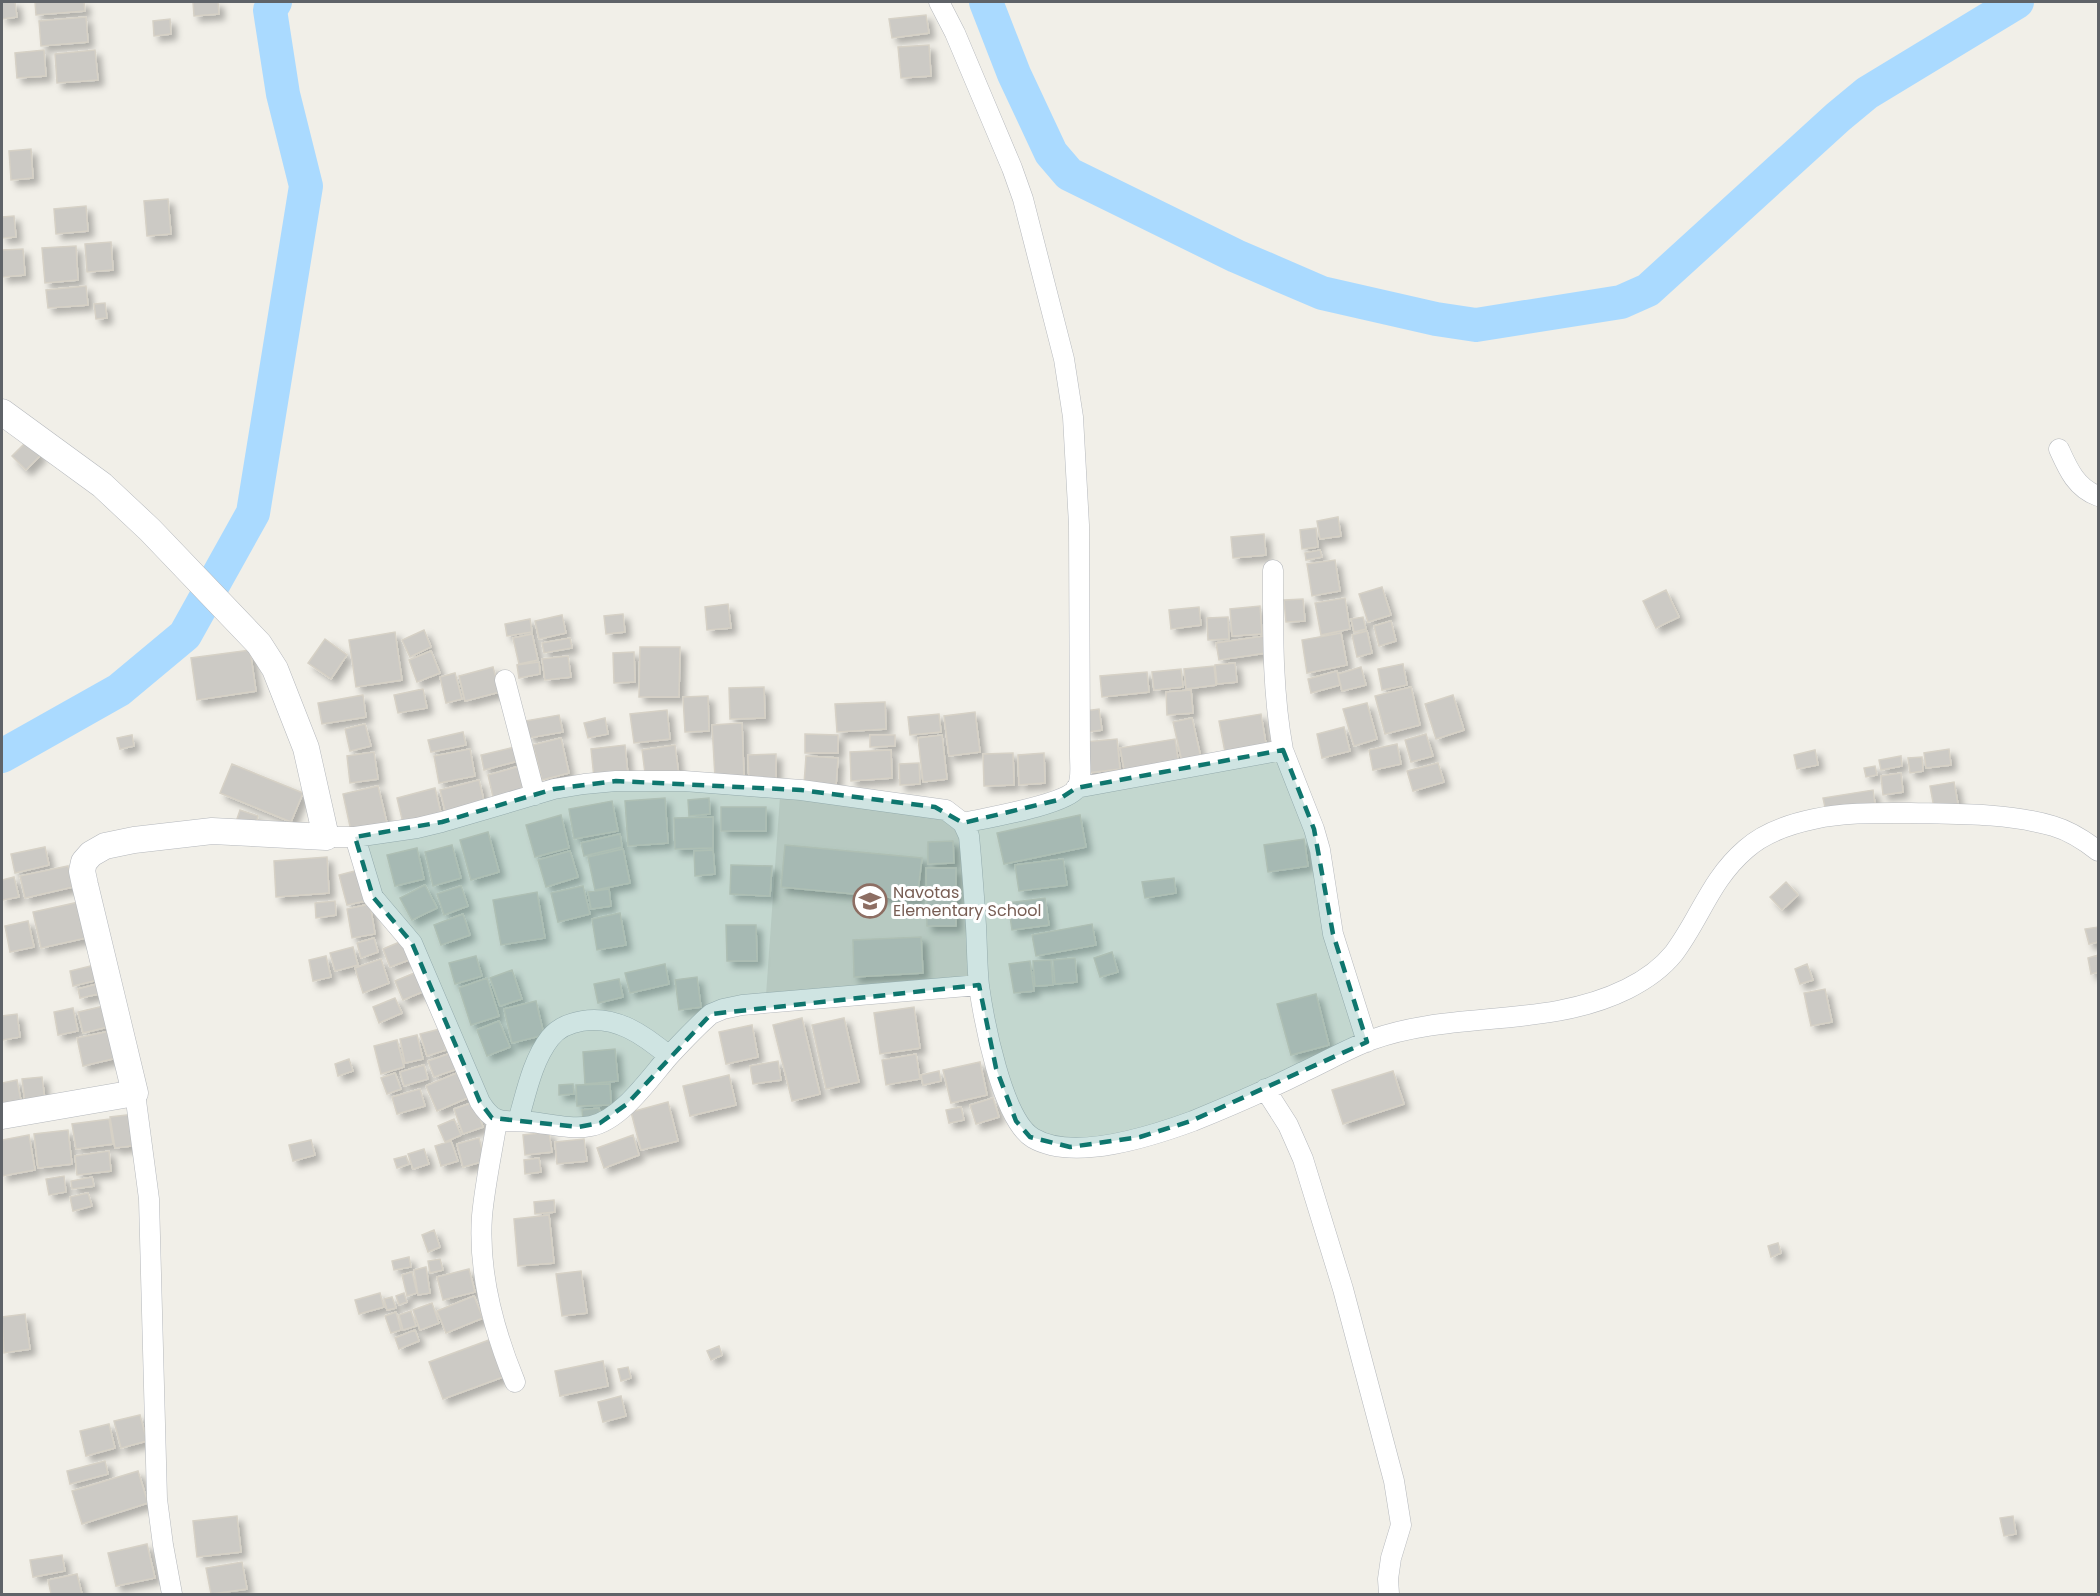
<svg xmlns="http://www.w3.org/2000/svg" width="2100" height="1596" viewBox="0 0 2100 1596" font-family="Poppins,sans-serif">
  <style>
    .education { fill: #e1ded6 }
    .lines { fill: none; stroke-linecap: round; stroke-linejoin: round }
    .river { stroke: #aadaff; stroke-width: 34 }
    .building { fill: #cccac5; stroke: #d6d1c6; stroke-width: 1.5; filter: url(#shadow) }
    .minor-casing { stroke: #b5b8bc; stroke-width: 21 }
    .tertiary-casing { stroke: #b5b8bc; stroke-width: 27 }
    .minor { stroke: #fff; stroke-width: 20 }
    .tertiary { stroke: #fff; stroke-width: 26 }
    .marked { fill: #0f766e; fill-opacity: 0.2; stroke: #0f766e; stroke-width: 4.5; stroke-dasharray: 12 8; stroke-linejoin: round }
    .labels { text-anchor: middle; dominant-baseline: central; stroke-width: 6; stroke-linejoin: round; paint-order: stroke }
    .education-label { font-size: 16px; fill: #785e54; stroke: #fff; text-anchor: start }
  </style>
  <defs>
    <filter id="shadow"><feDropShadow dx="5.5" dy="5.5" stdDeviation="3" flood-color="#0004"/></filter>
  </defs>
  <rect width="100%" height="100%" fill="#f1efe8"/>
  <path class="education" d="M780,796L929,811L960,827L973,976L766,995Z"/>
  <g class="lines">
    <path class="river" d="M986,2L1014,74L1051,153L1069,174L1236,256L1322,293L1436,319L1476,325L1621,302L1648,290L1838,117L1867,93L2017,2
      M2,756L119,690L185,635L253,513L306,186L283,94L270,10L275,2"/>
  </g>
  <path class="building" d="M2,2H15L17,17L2,19Z
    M35,2H84L85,11L36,15Z
    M193,2H218L219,14L194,16Z
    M926,15L929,33L892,38L889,19Z
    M86,17L88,42L41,46L39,21Z
    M170,19L171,34L154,36L153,21Z
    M929,45L931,76L901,78L898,47Z
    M44,50L46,76L17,78L15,53Z
    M95,50L98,80L57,83L55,54Z
    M31,149L33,178L11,180L9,151Z
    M168,199L171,234L147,236L144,201Z
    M86,206L88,231L56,234L54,209Z
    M14,216L16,237L2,238V217Z
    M111,242L113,270L87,272L85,244Z
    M76,246L78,280L45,283L42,248Z
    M23,249L25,275L2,277V250Z
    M86,286L88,305L48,308L46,290Z
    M105,303L107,318L96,319L94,304Z
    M27,441L41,455L26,470L12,456Z
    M1338,517L1341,536L1320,539L1317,521Z
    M1316,528L1318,547L1302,549L1300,530Z
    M1264,534L1266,555L1233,558L1231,537Z
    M1320,550L1322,557L1306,560L1305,553Z
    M1335,560L1340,591L1312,596L1307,564Z
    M1382,587L1391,615L1368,622L1359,594Z
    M1666,590L1679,617L1656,628L1643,601Z
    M1345,598L1350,629L1321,635L1315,603Z
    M1303,599L1305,621L1286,622L1284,600Z
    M728,604L731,628L707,630L705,607Z
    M1260,606L1262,634L1232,636L1230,609Z
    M1199,607L1201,625L1171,629L1169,610Z
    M623,614L625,632L606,634L604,616Z
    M562,615L566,633L539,639L535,621Z
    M1228,617L1229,639L1208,640L1207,618Z
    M1363,617L1366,629L1354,632L1351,619Z
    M530,619L532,632L507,636L505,624Z
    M1391,621L1396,641L1379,646L1374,626Z
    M424,630L431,647L410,657L402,640Z
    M1367,631L1372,653L1357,657L1352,635Z
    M395,632L402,680L356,687L349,640Z
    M1341,633L1347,665L1307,673L1302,640Z
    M532,634L538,660L519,664L513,638Z
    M1264,636L1266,653L1219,660L1216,643Z
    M570,638L572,648L544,653L542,643Z
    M325,639L347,655L331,679L308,663Z
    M640,647H680L679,697H639Z
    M250,650L256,691L197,700L191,658Z
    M431,651L440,673L417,682L409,660Z
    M634,652L635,682L614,683L613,653Z
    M568,656L571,677L545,680L542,659Z
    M539,662L540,674L519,678L517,665Z
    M1235,663L1237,682L1217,684L1215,665Z
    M1403,664L1407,685L1382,690L1378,669Z
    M1214,666L1216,685L1186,689L1184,669Z
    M493,667L500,692L465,701L459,676Z
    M1361,667L1366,685L1342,691L1338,674Z
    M1181,669L1183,687L1154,690L1152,672Z
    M1337,671L1340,685L1311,693L1308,679Z
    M1147,672L1149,692L1102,697L1100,676Z
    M455,673L462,699L446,703L440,677Z
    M764,687L765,718L730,719L729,688Z
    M1411,687L1420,725L1385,734L1375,696Z
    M423,689L427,708L398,713L394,695Z
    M1191,690L1193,713L1167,715L1166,692Z
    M363,695L366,717L322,724L318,703Z
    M1453,695L1464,730L1436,739L1425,704Z
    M708,696L709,731L685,732L683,697Z
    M885,702L886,729L837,732L835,704Z
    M1367,703L1377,739L1354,746L1343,709Z
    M1099,709L1102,730L1088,732L1085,711Z
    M667,710L670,739L634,743L630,714Z
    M975,712L980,752L949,756L944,716Z
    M939,714L941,732L910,735L908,717Z
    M1261,714L1266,744L1225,752L1219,721Z
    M559,715L563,732L529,738L525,721Z
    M605,718L608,734L588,738L584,723Z
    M1192,718L1201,758L1182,762L1173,722Z
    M742,723L744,776L715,778L712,725Z
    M365,724L371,746L350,751L345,729Z
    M1344,727L1350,751L1322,758L1317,734Z
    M463,732L466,745L431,752L428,740Z
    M805,734L838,735V753H805Z
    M1426,734L1433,756L1411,762L1405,740Z
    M132,735L134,746L120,749L117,738Z
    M870,735H895V746L870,747Z
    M942,735L947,779L923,782L918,738Z
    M561,738L569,773L542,780L533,745Z
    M1117,739L1120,769L1087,773L1084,742Z
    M1175,739L1179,765L1125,774L1120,748Z
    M1397,744L1401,764L1373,770L1369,750Z
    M625,745L628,775L594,778L591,749Z
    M675,745L679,776L646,781L642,750Z
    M515,747L518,761L484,770L481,755Z
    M470,749L475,776L439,783L434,756Z
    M1949,749L1951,765L1926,768L1924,753Z
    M891,750L892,778L851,781L850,752Z
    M1815,750L1818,765L1797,769L1794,755Z
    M374,752L378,779L350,783L347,756Z
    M1013,753L1014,785L984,786L983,754Z
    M1044,753L1045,783L1019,785L1018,755Z
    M776,754V781L749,782L748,755Z
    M806,756L838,758L836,786L804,784Z
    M1901,756L1902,766L1881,770L1879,760Z
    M1922,757L1923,771L1910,773L1908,758Z
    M919,763L920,784L900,785L899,764Z
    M1438,763L1444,782L1413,791L1407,771Z
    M232,764L303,793L291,822L220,793Z
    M520,766L526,789L493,797L488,775Z
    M1875,766L1877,775L1866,777L1864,768Z
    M1901,773L1903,792L1883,795L1881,776Z
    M479,780L485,805L446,815L440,790Z
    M1954,782L1958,804L1934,808L1930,786Z
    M378,786L387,823L351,831L343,794Z
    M435,788L441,813L403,823L397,798Z
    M1873,790L1875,804L1826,812L1823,798Z
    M665,798L668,843L628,846L625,801Z
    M709,798L710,814L689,816L688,800Z
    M612,801L618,831L574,839L569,809Z
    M721,807H766V831H721Z
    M240,810L258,816L255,828L236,822Z
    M561,815L569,848L535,857L526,825Z
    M1080,815L1086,847L1004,864L997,833Z
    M713,817V848L675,849L674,818Z
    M488,832L499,872L471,880L460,840Z
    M620,834L622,847L584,856L581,843Z
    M1304,839L1308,866L1268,872L1264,845Z
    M953,841L954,863L928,864V842Z
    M452,845L461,878L433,886L425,852Z
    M785,845L922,858L917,900L781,887Z
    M45,847L49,865L15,873L11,854Z
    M417,848L424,879L395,886L387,855Z
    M623,849L630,883L595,890L588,857Z
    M713,850L715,874L695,876L694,851Z
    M570,851L578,877L546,887L538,860Z
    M327,857L329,893L276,897L274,861Z
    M1063,859L1067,885L1019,891L1015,865Z
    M731,865L772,866L770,896L730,894Z
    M68,866L73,887L25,898L20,876Z
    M926,868H956V926H927Z
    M359,870L366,901L347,905L339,875Z
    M14,877L19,897L2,900V880Z
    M1174,878L1176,893L1145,898L1142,882Z
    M1786,882L1798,895L1782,910L1770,897Z
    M425,885L437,908L412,920L400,898Z
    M461,886L468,906L444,915L437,894Z
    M583,886L590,914L558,922L551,893Z
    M609,889L611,906L591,909L588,892Z
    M537,892L545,938L501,945L493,900Z
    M1045,898L1049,925L1012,930L1008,903Z
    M335,901L336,915L316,918L315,903Z
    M79,902L86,938L41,948L33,912Z
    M370,904L375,934L352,938L347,909Z
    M620,913L626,945L597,950L592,919Z
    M463,914L470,935L441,945L434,925Z
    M28,921L34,947L10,952L5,926Z
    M1092,924L1096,945L1036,956L1032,935Z
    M726,925H756L757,961H727Z
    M2098,927V942L2089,944L2085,929Z
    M921,937L923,973L854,977L853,940Z
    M374,938L378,952L361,958L357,943Z
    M402,941L409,960L390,967L383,949Z
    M353,947L358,965L335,971L330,953Z
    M1112,952L1118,972L1100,977L1094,958Z
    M2098,955V972L2091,974L2088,958Z
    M326,956L331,977L313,981L309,960Z
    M476,956L482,976L455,984L449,963Z
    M1075,958L1077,982L1055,984L1053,960Z
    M381,959L389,983L363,993L355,968Z
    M1051,960L1053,985L1035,986L1033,961Z
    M1030,961L1034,991L1014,993L1009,964Z
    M665,964L669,984L630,993L625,973Z
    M1807,964L1813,980L1800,984L1795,969Z
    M95,965L98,980L73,986L70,971Z
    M512,970L522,999L500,1006L490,978Z
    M419,971L427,990L403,1000L395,981Z
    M697,977L701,1007L679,1010L675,980Z
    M487,978L499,1016L471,1025L459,988Z
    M619,979L623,997L598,1003L594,984Z
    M97,984L99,994L80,998L78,989Z
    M1825,989L1832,1022L1811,1026L1804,993Z
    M1316,994L1329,1045L1291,1055L1277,1004Z
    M395,998L402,1013L379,1023L373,1007Z
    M536,1001L544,1035L512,1043L504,1009Z
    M108,1005L112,1026L83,1033L78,1012Z
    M914,1007L920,1048L880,1054L874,1013Z
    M73,1008L78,1031L58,1035L54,1012Z
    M17,1014L20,1037L2,1040V1016Z
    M802,1018L820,1094L792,1101L773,1025Z
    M844,1018L859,1082L826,1089L812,1025Z
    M499,1021L510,1047L487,1056L477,1030Z
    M752,1025L758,1057L726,1064L719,1032Z
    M440,1029L446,1050L427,1056L420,1034Z
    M115,1030L121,1057L83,1066L77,1038Z
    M417,1035L423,1059L405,1063L400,1039Z
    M397,1040L404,1067L381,1074L374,1046Z
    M615,1049L618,1081L585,1084L583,1052Z
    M451,1053L457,1069L434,1077L428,1061Z
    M916,1054L920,1079L886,1085L882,1060Z
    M349,1059L353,1071L338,1076L335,1064Z
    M778,1061L781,1080L753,1084L750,1066Z
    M980,1062L987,1095L951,1103L943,1070Z
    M424,1065L428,1079L404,1086L400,1072Z
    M939,1071L941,1081L923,1085L921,1075Z
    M1393,1071L1404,1104L1343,1124L1332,1090Z
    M459,1072L470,1097L437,1111L426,1086Z
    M395,1073L401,1089L387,1094L381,1078Z
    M729,1075L736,1105L690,1116L683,1086Z
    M42,1077L45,1100L25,1103L22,1079Z
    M17,1080L22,1106L2,1110V1083Z
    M573,1084L574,1094L559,1095V1085Z
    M610,1084L611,1105L577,1106L576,1085Z
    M420,1089L425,1106L397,1114L392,1097Z
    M993,1098L999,1117L976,1124L970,1105Z
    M474,1102L483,1127L463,1134L454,1109Z
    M668,1102L678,1141L641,1150L631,1112Z
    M961,1107L964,1120L949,1123L946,1110Z
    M599,1108L601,1119L583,1121L582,1110Z
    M135,1114L139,1145L115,1148L110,1117Z
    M109,1119L113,1144L76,1149L72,1124Z
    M454,1119L461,1135L445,1142L438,1126Z
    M68,1130L72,1164L38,1168L34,1134Z
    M549,1132L552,1152L525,1155L523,1135Z
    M29,1135L35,1170L2,1176V1140Z
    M633,1135L639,1155L604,1168L597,1148Z
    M479,1138L485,1161L463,1167L457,1144Z
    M584,1139L587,1161L557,1164L555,1142Z
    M311,1140L315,1155L293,1161L289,1145Z
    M451,1141L458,1161L441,1166L435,1146Z
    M424,1149L429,1164L413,1169L408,1154Z
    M109,1151L111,1171L77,1175L75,1156Z
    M406,1156L409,1164L397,1168L394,1159Z
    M539,1158L541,1172L525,1174L524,1160Z
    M64,1176L66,1192L49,1195L46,1179Z
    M92,1177L94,1186L72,1189L71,1181Z
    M88,1193L92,1206L73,1211L70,1197Z
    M554,1200L555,1212L535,1214L534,1202Z
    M549,1215L554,1263L518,1266L514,1219Z
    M434,1230L440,1247L428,1252L422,1235Z
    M1778,1243L1781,1253L1771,1257L1768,1246Z
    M409,1257L411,1267L394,1270L392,1261Z
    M440,1259L443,1270L430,1273L428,1261Z
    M426,1267L430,1293L418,1295L414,1270Z
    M469,1269L475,1292L443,1300L437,1277Z
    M581,1271L587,1313L562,1316L556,1274Z
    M412,1272L417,1293L407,1296L402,1275Z
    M380,1293L384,1307L359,1314L355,1300Z
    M404,1293L407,1302L399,1305L396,1296Z
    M474,1296L483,1318L446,1333L437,1311Z
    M392,1297L396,1308L387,1310L384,1299Z
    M432,1303L439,1323L420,1330L413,1310Z
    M411,1311L416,1326L403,1330L399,1315Z
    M396,1312L401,1330L391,1333L385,1316Z
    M25,1314L30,1349L4,1353L2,1317Z
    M415,1330L419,1341L399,1349L395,1338Z
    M489,1340L503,1377L443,1399L429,1362Z
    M719,1346L722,1355L711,1360L707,1351Z
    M603,1361L608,1386L560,1396L555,1371Z
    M628,1367L631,1378L621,1381L618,1369Z
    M621,1396L626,1416L603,1422L598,1402Z
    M140,1415L147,1441L121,1448L114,1421Z
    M109,1424L115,1448L86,1456L80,1431Z
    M105,1461L108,1474L70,1484L67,1471Z
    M138,1471L148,1503L82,1524L72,1491Z
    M237,1516L241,1552L197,1557L193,1521Z
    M2013,1516L2016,1534L2004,1536L2000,1518Z
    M147,1544L155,1578L116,1586L108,1553Z
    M62,1555L65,1571L33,1577L30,1560Z
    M242,1562L247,1589L211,1594L206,1568Z
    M77,1574L82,1594H51L48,1580Z"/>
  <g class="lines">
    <g class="minor-casing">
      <path id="minor" d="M939,2L955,33L1012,168L1023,199L1064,359L1073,417L1079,525L1080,756C1080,766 1082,779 1077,788C1066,805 985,818 963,823
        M2059,449C2068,469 2076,488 2098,496
        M1273,570C1273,631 1272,690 1283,750
        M505,680L535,795
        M1076,788L1283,750L1314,829L1320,850L1333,934L1367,1042
        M326,837H355L417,828L442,822L554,789L584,784L616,781H684L801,790L946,810L963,823L969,836C972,866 974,896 976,926C977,945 977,966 979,986C984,1021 1002,1119 1033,1138C1074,1162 1152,1136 1193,1121C1230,1106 1267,1090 1303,1072C1325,1062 1347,1049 1371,1040C1453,1010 1546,1029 1627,989C1643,981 1662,968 1674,953C1701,917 1710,880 1746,849C1765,832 1790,824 1814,819C1845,812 1880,813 1911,813C1958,814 2007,813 2053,826C2070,831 2084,840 2098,851
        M355,837L373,897L412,943L480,1102C496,1128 505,1119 531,1122C550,1124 572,1130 591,1126C621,1120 649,1079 669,1056C682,1042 696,1027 711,1014L723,1009L742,1005L979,985
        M1265,1089L1288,1125L1303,1159L1343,1289L1394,1481L1401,1525L1391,1558L1388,1579L1389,1594
        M135,1093L149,1199L157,1499L163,1545L172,1594
        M497,1121C492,1152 485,1184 482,1216C478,1273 494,1331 515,1382
        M518,1121C526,1094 532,1061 550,1038C558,1028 570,1023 582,1021C616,1015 644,1035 669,1056"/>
    </g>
    <g class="tertiary-casing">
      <path id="tertiary" d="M2,412L102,485L150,530L259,644L275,669L306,748L326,837L212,831L134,840L105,846L91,854L84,862L82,871L85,885L135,1093L2,1116"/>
    </g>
    <use href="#minor" class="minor"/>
    <use href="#tertiary" class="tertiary"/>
  </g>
  <path class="marked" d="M1283,750L1314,829L1333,934L1367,1042L1191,1121L1140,1137L1070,1147L1030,1137L1016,1121L996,1068L979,985L711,1014L627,1104L600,1123L578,1127L492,1118L480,1102L412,943L373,897L355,837L442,822L554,789L616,781L801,790L935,807L963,823L1058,800L1076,788Z"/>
  <defs>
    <g id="school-ring" transform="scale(1.725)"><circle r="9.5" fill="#fff" stroke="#8d6e63" stroke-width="1.5"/><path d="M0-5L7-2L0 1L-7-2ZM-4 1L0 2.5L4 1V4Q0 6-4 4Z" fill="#8d6e63"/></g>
  </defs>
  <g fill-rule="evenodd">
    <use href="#school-ring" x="870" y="901"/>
  </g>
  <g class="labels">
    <g class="education-label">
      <text x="893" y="892">Navotas<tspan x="893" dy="18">Elementary School</tspan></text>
    </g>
  </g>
  <rect width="2100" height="1596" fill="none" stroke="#5f6368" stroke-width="6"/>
</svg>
